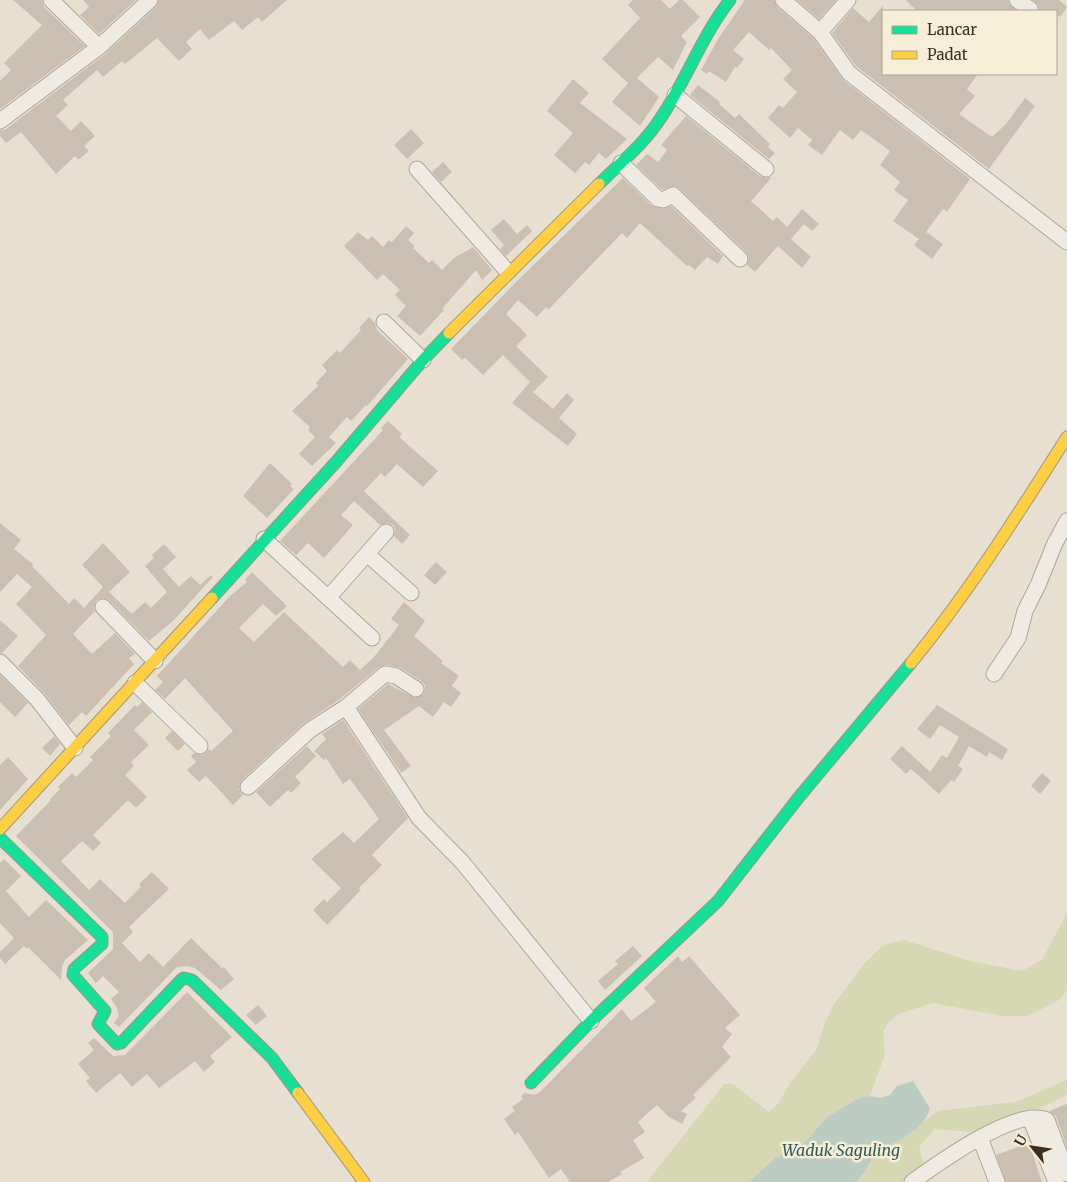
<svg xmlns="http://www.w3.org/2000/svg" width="1067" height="1182" viewBox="0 0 1067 1182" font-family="Merriweather,serif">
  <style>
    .green { fill: #d6d7b3 }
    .water { fill: #bcccc2 }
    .building { fill: #cbbfb2 }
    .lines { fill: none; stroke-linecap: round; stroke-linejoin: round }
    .street-casing { stroke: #ada599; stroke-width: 17 }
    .fast-casing { stroke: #9c958a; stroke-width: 13 }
    .slow-casing { stroke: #9c958a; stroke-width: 13 }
    .street { stroke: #efebe3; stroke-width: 15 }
    .fast { stroke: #16e098; stroke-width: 11 }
    .slow { stroke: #ffcf43; stroke-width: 11 }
    .labels { text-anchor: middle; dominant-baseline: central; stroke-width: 5; stroke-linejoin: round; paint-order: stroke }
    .water-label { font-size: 16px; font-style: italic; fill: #2f5d5a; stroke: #f7eed8 }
  </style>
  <rect width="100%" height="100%" fill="#e7e0d1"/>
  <path class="green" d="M1067,913V991L1059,1000L1028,1016H1002L933,1003L898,1014L889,1022L883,1032L885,1054L870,1096L859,1098L827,1117L804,1143L775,1158L749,1182H647L724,1084H733L769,1112L778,1104L791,1082L817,1049L824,1025L834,1004L865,963L883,945L904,940L970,961L1022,971L1042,960Z
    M1067,1080V1095L1023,1116L996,1126L969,1132L935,1129L919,1147L927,1175L909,1182H855L862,1177L872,1160L938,1111L1015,1102Z"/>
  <path class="water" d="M913,1081L930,1108C923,1136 885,1142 871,1161C865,1170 864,1176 855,1182H749L775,1158L804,1143L827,1117L859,1098L870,1096L880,1098L890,1095L897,1086Z"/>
  <path class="building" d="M13,0H42L44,7L85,46L0,109V81L11,70L4,63L42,25Z
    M83,0H136L99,34L80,15L89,7Z
    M159,0H287L262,22L258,17L242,30L234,21L209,40L200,29L186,42L192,49L179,61L157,38L125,64L122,61L103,77L97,70L63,100L68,105L56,116L71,131L81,121L95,136L84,146L89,151L78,160L75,156L56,174L21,132L6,143L0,136V130L6,129L105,54L156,7Z
    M633,0H661L670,9L679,0H683L700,17L681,36L687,42L673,70L658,57L637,78L659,97L640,126L612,102L628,83L602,59L640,18L628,5Z
    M745,0H774L777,7L813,38L843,80L970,179L947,212L943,209L926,232L943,244L932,259L914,245L919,239L893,221L908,200L894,190L900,182L880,165L890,151L861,130L853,140L840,130L822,155L808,145L812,140L798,128L790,138L768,118L779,105L783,108L797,92L783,79L792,70L771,48L769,50L749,32L733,50L744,59L737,68L735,67L726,82L709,71L707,74L701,70L718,39Z
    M797,0H836L819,19Z
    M906,0H1008L1009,4L1017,11H917Z
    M1033,0H1059L1067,7L1060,17L1056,14V11H1039L1038,5Z
    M883,6V74H978L967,89L975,96L959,114L992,137L1006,124L1025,98L1035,106L989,169L856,66L832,33L853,8L869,22Z
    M573,79L589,93L580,103L627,139L606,159L599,153L589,165L585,162L575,173L554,155L573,133L547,111Z
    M698,85L720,102L719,104L735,118L739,114L770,144L768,147L775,153L769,159L690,95Z
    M686,116L760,176L765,178L772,177L751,201L773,221L777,217L787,227L802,209L819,224L812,231L804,224L791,239L811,257L802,268L778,246L755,272L747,265L749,257L746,252L679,188L674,186L662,190L636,165L647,154L658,162L667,150L661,145Z
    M411,129L424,143L407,159L394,145Z
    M443,162L452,172L441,182L432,172Z
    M623,178L652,206L662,209L671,206L723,256L718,264L707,257L695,270L689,265L687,266L640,223L627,238L622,233L548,310L546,307L537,317L518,300L506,314L527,335L516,346L548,377L533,392L553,409L567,393L574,400L559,418L577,434L568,446L512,403L530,382L503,355L483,375L465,358L462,360L451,349L517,281Z
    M504,219L517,234L527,225L532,231L506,256L500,249L504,245L491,230Z
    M406,226L414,233L408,240L415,246L413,248L429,263L432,260L442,270L454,258L473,247L492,270L482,280L476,270L442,309L444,310L420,336L397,316L406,306L395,295L400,290L383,274L377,280L344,246L358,232L368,240L372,236L383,247L389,240L392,242Z
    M369,317L375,323L377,330L408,359L367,406L366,405L351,421L347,417L329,437L336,443L312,466L299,454L315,437L308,430L310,427L292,411L318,386L316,383L327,371L322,365L337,350L340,353L361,330L359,328Z
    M388,421L402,434L399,437L438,471L423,487L397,464L385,477L381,473L364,491L410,535L402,544L394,536L395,529L393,525L387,523L380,525L354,501L341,515L353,525L324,558L308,543L296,555L280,541L383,430L381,428Z
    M270,463L292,484L290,486L294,489L267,518L243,496Z
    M0,523L21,540L14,549L33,564L32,566L69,604L74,598L84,608L103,587L82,565L103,543L130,572L109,592L132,614L145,602L151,608L167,592L145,566L154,558L152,555L164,544L176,557L163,569L179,587L191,576L200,585L211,575L213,577L173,621L149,641L109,600L101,598L96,601L94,609L96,613L94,612L73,634L92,654L115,633L135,654L129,658L134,664L86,716L82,712L69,725L44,693L18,666L46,635L16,604L32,587L17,574L0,592Z
    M436,562L447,572L435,585L424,575Z
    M252,572L287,606L276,616L263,604L239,628L254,642L284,612L343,667L350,660L360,670L374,657L399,625L391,619L404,602L425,621L414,636L443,661L441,663L459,676L452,686L461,693L451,707L444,702L433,717L419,706L384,730L411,766L401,773L358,709L388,684L415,698L424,694L425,685L421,681L401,668L386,665L379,667L340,699L304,723L242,780L239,789L243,795L233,805L206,776L199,782L187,770L196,762L191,756L194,753L203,755L209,749L211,751L233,731L185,678L165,699L155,690L163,682L157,676L230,596L247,582L245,580Z
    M0,620L18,636L2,653H0Z
    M0,675L28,703L15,717L0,702Z
    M142,702L152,712L134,730L149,745L131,762L134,766L125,775L147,797L136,808L128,800L93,835L101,843L93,851L82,841L61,861L89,890L100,879L125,903L141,887L139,884L152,872L169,889L129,927L133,932L122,943L140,962L149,953L163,967L191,938L222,968L224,967L234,979L221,990L195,968L187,966L177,967L119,1027L114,1023L119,1016L117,1008L111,999L119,992L103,976L96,983L88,973L113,949V932L16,836L51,800L50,799L60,789L58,787L72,773L76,777L93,760L90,757L111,736L108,733L135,705L137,707Z
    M937,705L1008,749L1002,760L989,752L987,757L969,746L958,766L963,769L954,782L951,780L939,794L911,769L906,774L890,759L902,746L930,772L942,755L947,758L959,737L940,725L930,739L917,729Z
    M343,720L408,818L372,855L382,865L359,888L361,890L327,925L313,910L324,899L327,902L341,888L311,859L343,832L354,843L379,819L350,779L343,784L326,758L324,760L314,751L326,739L322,734Z
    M172,731L185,744L178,751L165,738Z
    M54,736L60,744L50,756L42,748Z
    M307,746L316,756L295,777L301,783L291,793L288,790L270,807L256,792Z
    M8,757L28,779L0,810V765Z
    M1042,773L1051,781L1040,794L1031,786Z
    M4,859L21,876L6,891L29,917L46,900L88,940L65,960L62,967L61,980L28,947L27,949L24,946L5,964L0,958V952L14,938L0,923V863Z
    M633,946L642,956L605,990L598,981L618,964L615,961Z
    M678,956L682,962L689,956L740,1015L725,1028L732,1034L722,1047L731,1057L693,1095L696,1098L681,1111L687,1114L682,1124L669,1117L657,1105L638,1122L645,1132L633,1140L644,1158L620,1172L622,1174L608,1182H570L561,1169L549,1178L518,1132L515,1135L504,1119L515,1111L512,1107L523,1099L521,1096L524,1093L534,1095L540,1092L622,1009L631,1021L656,1002L644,988Z
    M187,992L232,1037L210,1056L215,1062L204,1072L195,1061L159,1088L147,1074L132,1087L120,1073L96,1093L86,1081L90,1078L78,1064L94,1050L88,1043L94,1038L113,1056L125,1055Z
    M258,1005L267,1016L256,1025L246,1015Z
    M1067,1104V1147L1056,1116L1049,1111Z
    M1029,1143L1042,1182H1006L996,1155Z"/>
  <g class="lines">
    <g class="street-casing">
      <path id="street" d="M51,0L99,47L150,0
        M783,0L820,32L849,73L1067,242
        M1017,0L1030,9
        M820,32L848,0
        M675,95L766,169
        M0,121L99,47
        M621,163L658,199L663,200L673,195L740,259
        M417,169L508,272
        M384,322L423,360
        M264,539L372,638
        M367,554L411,593
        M328,598L386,532
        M103,607L155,661
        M0,662L37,699L75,748
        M994,674L1018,638L1025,611L1038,585L1055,543L1067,521
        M135,683L200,746
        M346,707L419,818L463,863L591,1021
        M248,787L310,730L346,707L385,674L396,676L416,689
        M1030,1118L1056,1182
        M980,1138L997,1182
        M912,1182C937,1164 1017,1106 1047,1120L1067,1174"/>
    </g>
    <g class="fast-casing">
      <path id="fast" d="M599,184C620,163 644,144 660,119C686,81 701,37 730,0
        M212,598L336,462L423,360L449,333
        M0,838L102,937V944L74,969L73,975L105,1011L98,1024L117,1044L121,1043L181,980L184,978L192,980L272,1058L298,1093
        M531,1083L591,1021L718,901L799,797L911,663"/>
    </g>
    <g class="slow-casing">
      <path id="slow" d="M449,333L599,184
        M911,663C969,592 1018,514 1067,437
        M0,829L212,598
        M298,1093L364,1182"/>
    </g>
    <use href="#street" class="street"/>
    <use href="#fast" class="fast"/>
    <use href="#slow" class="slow"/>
  </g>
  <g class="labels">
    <g class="water-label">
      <text x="841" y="1150">Waduk Saguling</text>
    </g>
  </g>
  <rect x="882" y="10" width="175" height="65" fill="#f7eed8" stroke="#ada18e"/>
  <rect x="892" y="26" width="25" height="8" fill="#16e098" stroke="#ada18e"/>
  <text x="927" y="35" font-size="15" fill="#3d2e20">Lancar</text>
  <rect x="892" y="51" width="25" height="8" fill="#ffcf43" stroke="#ada18e"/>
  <text x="927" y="60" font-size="15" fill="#3d2e20">Padat</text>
  <g transform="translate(1032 1147) rotate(300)" stroke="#f7eed8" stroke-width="4" paint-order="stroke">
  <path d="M0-4L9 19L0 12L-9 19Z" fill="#3d2e20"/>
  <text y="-8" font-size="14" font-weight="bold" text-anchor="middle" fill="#3d2e20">U</text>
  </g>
</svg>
